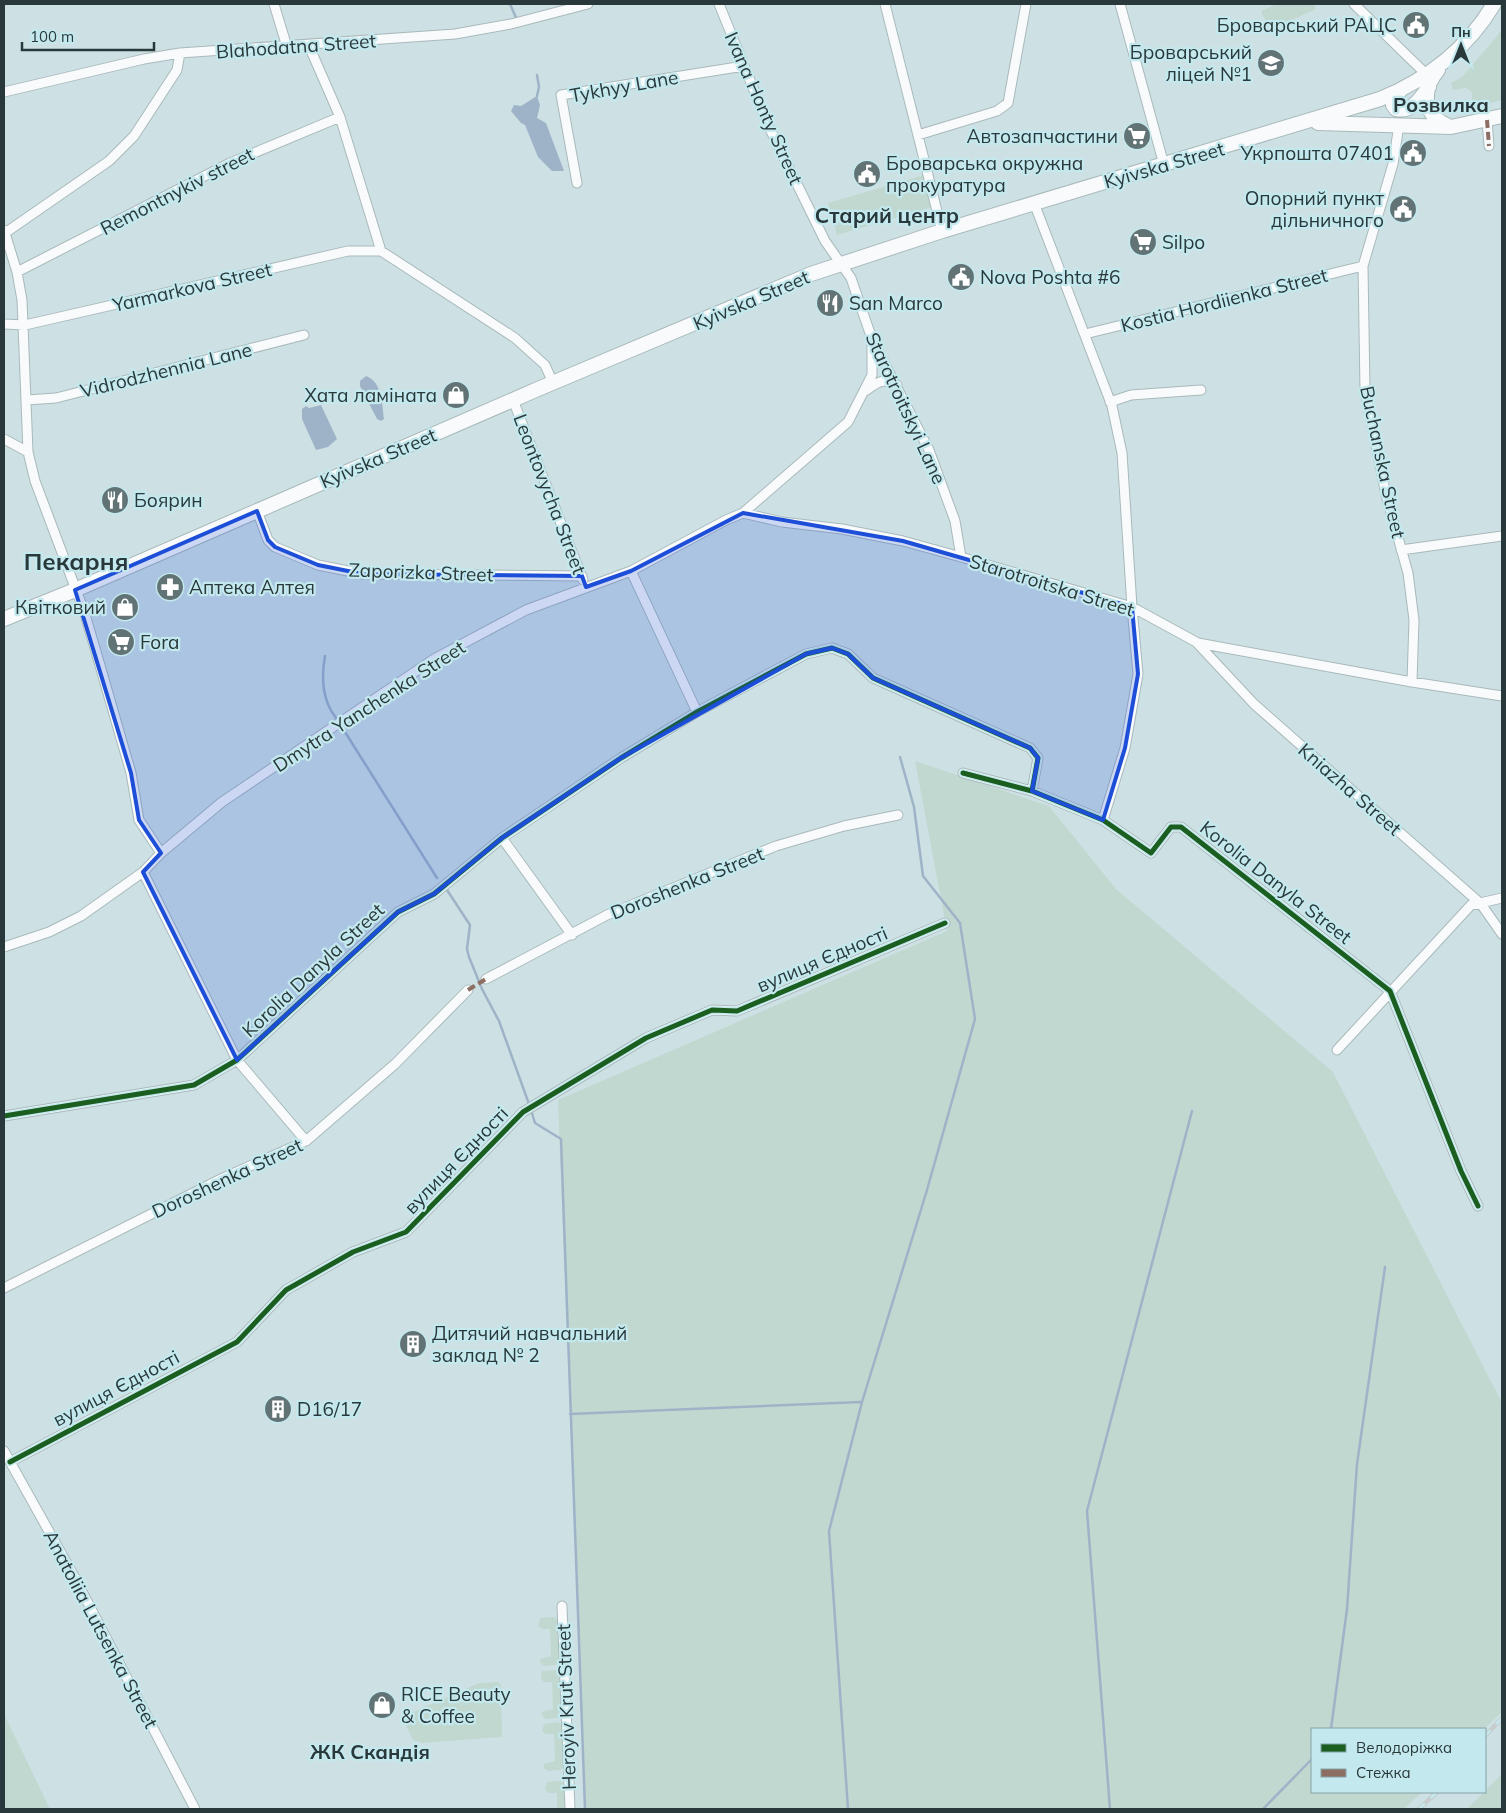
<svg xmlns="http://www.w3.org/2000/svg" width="1506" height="1813" viewBox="0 0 1506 1813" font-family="Mulish,sans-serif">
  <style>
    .green { fill: #c1d8d0 }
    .water { fill: #9fb3c8 }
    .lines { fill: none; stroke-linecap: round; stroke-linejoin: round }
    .stream { stroke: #9fb3c8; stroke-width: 2.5 }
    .minor-casing { stroke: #a9b9bb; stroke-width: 11 }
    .primary-casing { stroke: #a9b9bb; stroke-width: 16 }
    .minor { stroke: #f8fafb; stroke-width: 9 }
    .primary { stroke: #f8fafb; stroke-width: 14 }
    .rail-casing { stroke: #c7cdcd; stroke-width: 4.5 }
    .rail { stroke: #c3e9ee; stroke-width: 2.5; stroke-dasharray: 8; stroke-linecap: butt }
    .quiet { stroke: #8d6e63; stroke-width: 4; stroke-dasharray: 8 4; stroke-linecap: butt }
    .cycleway-casing { stroke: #c3e9ee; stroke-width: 8 }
    .cycleway { stroke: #1b5e20; stroke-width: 5 }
    .marked { fill: #1d4ed8; fill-opacity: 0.2; stroke: #1d4ed8; stroke-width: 4; stroke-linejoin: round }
    .labels { text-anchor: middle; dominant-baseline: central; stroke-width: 4.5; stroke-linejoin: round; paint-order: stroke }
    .poi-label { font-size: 19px; fill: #29383a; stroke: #c3e9ee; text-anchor: start }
    .street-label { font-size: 19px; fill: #29383a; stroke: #c3e9ee }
    .neighbourhood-label { font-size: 20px; font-weight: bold; fill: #29383a; stroke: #c3e9ee }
    .quarter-label { font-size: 21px; font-weight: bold; fill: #29383a; stroke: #c3e9ee }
    .district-label { font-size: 24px; font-weight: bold; fill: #29383a; stroke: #c3e9ee }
  </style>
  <rect width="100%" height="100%" fill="#cde1e4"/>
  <path class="green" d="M1277,4H1314L1316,9L1270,30L1261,11Z
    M1502,30V100L1472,107V92L1466,88L1453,90L1451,83L1462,77Z
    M924,175L933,207L837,235L828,203Z
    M915,761L1049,806L1116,889L1333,1072L1502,1403V1712L1484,1729H1312V1792H1422L1404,1809H585L558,1100L947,931Z
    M554,1617L558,1620L559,1662L556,1665L544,1666L540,1662V1659L551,1656L550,1629H542L538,1626L540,1618Z
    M556,1670L560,1673L561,1715L558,1718L546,1719L542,1715V1712L553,1709L552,1682H544L541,1679L542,1671Z
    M498,1682L501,1685L502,1737L422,1743L413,1740L403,1720L404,1716L479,1683Z
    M4,1714L50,1809H4Z
    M558,1722L562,1725L563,1768L560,1770L548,1771L544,1768V1764L555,1761L554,1734H546L542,1731L544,1724Z
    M1502,1774V1809H1467Z
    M561,1781L564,1784L565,1809H557V1793H549L545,1790L547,1782Z"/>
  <path class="water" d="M537,96L540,105L537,118L546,123L564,171H552L538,157L525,125L521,123L511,111L514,105L521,106Z
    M366,376C382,381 382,405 384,419L381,421L377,419L360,386V381Z
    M321,405L337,439L328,447L316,450L302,419V409L306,406L309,408Z"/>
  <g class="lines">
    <path class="stream" d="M510,4L517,20
      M537,75L539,87L537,96
      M325,656C321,678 322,700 336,718
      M345,732L437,878
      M447,890L470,925L467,949L469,957L482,989L499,1021L529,1104
      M531,1110L535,1123L561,1139L585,1809
      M570,1414L861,1402
      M1331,1729L1347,1609L1357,1464L1385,1267
      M848,1809L829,1531L862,1402L927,1190L975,1019L960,923L923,876L914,807L900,757
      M1110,1809L1087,1511L1192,1111
      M1263,1809L1312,1759"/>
    <g class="minor-casing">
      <path id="minor" d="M274,4L287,47
        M719,4L769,127L825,241L851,278L872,339L929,450L955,521L961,557
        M885,4L942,231
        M1120,4L1164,165
        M1354,4L1427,75
        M309,46L340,117L381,251L515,338L545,365L553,383
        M4,92L144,59L180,53L455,34L511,24L588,4
        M1487,120L1489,146
        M1399,125L1393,164L1363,266L1365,391L1386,495L1408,573L1414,620L1412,682
        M918,135L997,111L1008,103L1026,4
        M577,183L561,95L744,66
        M1034,203L1112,406L1122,453L1132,607L1138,674L1125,748L1103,820
        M4,230L17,272L22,300L28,452L35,481L84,611L99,662L131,773L139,820L161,853
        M5,233L109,161L134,136L177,70L180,53
        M17,272L230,163L340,117
        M4,324L25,325L348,251H381
        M1085,334L1363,266
        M867,390C878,381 885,378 897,385
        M27,400L56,398L304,335
        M513,400L583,580
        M1110,402L1131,395L1201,390
        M4,439L28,452
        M257,511L268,540L275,547L318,565L363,574L582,576
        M743,513L782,522L842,529L903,541L961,557L1132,607L1198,643L1412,682L1502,696
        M1401,550L1502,536
        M631,571L697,712
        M1198,644L1254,704L1481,904L1502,934
        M963,773L1032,791L1103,820L1151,853L1171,827H1181L1390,991L1461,1171L1478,1206
        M502,838L572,935
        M143,872L237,1060L306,1141
        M4,947L49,932L81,916L143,872L161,853L222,802L434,659L526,610L631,571L726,520L743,513L848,422L872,375V339
        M486,979L607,915L776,846L844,826L898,815
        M1337,1050L1471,905L1502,898
        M4,1116L194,1085L237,1060L398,912L434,894L502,838L621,758L697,712L806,654L832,648L848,654L873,678L1030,748L1038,758L1032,791
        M4,1288L223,1178L306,1141L395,1064L468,990
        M4,1451L75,1578L195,1809
        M10,1462L237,1342L286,1290L353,1252L406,1232L523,1112L646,1038L712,1010L737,1011L945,923
        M562,1606L570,1809"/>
    </g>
    <g class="primary-casing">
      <path id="primary" d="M1438,70C1421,90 1423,115 1448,126
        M1401,90L1394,96L1393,105L1396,109C1413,112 1419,100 1429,87
        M1318,123L1451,127L1502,116
        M4,619L75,590L538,389L811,274L942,231L1380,99C1429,79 1467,49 1494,4"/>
    </g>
    <use href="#minor" class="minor"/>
    <use href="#primary" class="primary"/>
    <g class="rail-casing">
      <path id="rail" d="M1485,1736L1502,1718
        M1419,1809L1437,1792"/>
    </g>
    <use href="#rail" class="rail"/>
    <path class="quiet" d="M1487,120L1489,146
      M468,990L486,979"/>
    <g class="cycleway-casing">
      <path id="cycleway" d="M963,773L1032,791L1103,820L1151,853L1171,827H1181L1390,991L1461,1171L1478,1206
        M4,1116L194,1085L237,1060L398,912L434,894L502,838L621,758L697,712L806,654L832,648L848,654L873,678L1030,748L1038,758L1032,791
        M10,1462L237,1342L286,1290L353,1252L406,1232L523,1112L646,1038L712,1010L737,1011L945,923"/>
    </g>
    <use href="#cycleway" class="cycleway"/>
  </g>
  <path class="marked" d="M257,511L268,540L275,547L318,565L363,574L582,576L586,587L631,571L743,513L903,541L1132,607L1138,674L1125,748L1103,820L1032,791L1038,758L1030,748L873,678L848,654L832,648L806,654L621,758L502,838L434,894L398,912L237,1060L143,872L161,853L139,820L131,773L75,590Z"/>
  <defs>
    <g id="civic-disc" transform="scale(1.4375)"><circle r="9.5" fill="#627376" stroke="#c3e9ee"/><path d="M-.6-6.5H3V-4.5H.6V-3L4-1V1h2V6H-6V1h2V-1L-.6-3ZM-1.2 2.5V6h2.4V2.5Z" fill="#fff"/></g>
    <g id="school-disc" transform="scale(1.4375)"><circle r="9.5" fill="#627376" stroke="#c3e9ee"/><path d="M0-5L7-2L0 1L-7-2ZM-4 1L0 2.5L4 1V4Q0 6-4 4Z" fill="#fff"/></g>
    <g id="supermarket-disc" transform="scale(1.4375)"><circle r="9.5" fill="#627376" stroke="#c3e9ee"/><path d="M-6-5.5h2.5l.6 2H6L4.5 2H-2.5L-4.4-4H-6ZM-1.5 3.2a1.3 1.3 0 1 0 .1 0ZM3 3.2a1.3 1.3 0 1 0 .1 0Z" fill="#fff"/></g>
    <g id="restaurant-disc" transform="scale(1.4375)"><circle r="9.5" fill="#627376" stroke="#c3e9ee"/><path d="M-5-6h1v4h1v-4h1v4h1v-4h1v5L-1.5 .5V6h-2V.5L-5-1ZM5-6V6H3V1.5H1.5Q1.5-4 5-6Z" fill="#fff"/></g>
    <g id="shop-disc" transform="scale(1.4375)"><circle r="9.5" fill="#627376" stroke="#c3e9ee"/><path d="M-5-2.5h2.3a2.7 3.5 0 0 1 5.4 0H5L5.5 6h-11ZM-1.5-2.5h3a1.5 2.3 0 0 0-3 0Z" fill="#fff"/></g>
    <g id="pharmacy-disc" transform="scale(1.4375)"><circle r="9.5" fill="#627376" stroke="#c3e9ee"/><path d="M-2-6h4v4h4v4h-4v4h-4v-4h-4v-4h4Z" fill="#fff"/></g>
    <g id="building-disc" transform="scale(1.4375)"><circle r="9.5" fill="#627376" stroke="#c3e9ee"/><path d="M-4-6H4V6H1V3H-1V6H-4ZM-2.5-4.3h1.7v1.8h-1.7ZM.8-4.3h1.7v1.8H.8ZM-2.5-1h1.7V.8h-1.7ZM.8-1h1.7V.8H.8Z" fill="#fff"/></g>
  </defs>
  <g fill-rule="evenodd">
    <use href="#civic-disc" x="1416" y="25"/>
    <use href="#school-disc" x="1271" y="63"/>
    <use href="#supermarket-disc" x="1137" y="136"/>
    <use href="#civic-disc" x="1413" y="153"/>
    <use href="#civic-disc" x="867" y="174"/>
    <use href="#civic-disc" x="1403" y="209"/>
    <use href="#supermarket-disc" x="1143" y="242"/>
    <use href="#civic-disc" x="961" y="277"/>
    <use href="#restaurant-disc" x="830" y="303"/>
    <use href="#shop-disc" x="456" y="395"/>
    <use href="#restaurant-disc" x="115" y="500"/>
    <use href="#pharmacy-disc" x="170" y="587"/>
    <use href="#shop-disc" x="125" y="607"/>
    <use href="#supermarket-disc" x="121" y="642"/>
    <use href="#building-disc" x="413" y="1344"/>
    <use href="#building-disc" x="278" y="1409"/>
    <use href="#shop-disc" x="382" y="1705"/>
  </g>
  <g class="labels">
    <g class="poi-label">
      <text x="1397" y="25" text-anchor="end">Броварський РАЦС</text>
      <text x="1252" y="52" text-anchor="end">Броварський<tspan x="1252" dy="22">ліцей №1</tspan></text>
      <text x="1118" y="136" text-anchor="end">Автозапчастини</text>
      <text x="1394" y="153" text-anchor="end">Укрпошта 07401</text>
      <text x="886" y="163">Броварська окружна<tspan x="886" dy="22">прокуратура</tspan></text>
      <text x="1384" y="198" text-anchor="end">Опорний пункт<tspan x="1384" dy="22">дільничного</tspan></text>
      <text x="1162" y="242">Silpo</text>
      <text x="980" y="277">Nova Poshta #6</text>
      <text x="849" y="303">San Marco</text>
      <text x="437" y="395" text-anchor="end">Хата ламіната</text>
      <text x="134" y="500">Боярин</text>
      <text x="189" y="587">Аптека Алтея</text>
      <text x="106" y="607" text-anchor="end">Квітковий</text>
      <text x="140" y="642">Fora</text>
      <text x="432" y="1333">Дитячий навчальний<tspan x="432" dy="22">заклад № 2</tspan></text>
      <text x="297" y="1409">D16/17</text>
      <text x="401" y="1694">RICE Beauty<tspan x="401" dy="22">&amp; Coffee</tspan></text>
    </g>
    <g class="street-label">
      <text transform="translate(296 46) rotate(-4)">Blahodatna Street</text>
      <text transform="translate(624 86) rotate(-10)">Tykhyy Lane</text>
      <text transform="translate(764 108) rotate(66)">Ivana Honty Street</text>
      <text transform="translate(1164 165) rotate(-16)">Kyivska Street</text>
      <text transform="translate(177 191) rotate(-27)">Remontnykiv street</text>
      <text transform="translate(192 287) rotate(-13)">Yarmarkova Street</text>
      <text transform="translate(751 300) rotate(-23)">Kyivska Street</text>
      <text transform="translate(1224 300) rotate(-14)">Kostia Hordiienka Street</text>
      <text transform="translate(166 370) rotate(-14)">Vidrodzhennia Lane</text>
      <text transform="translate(906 408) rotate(65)">Starotroitskyi Lane</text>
      <text transform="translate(378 458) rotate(-23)">Kyivska Street</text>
      <text transform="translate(1383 462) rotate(78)">Buchanska Street</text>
      <text transform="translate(550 494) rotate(69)">Leontovycha Street</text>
      <text transform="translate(421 572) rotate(2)">Zaporizka Street</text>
      <text transform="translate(1052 585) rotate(17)">Starotroitska Street</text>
      <text transform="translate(369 706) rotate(-33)">Dmytra Yanchenka Street</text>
      <text transform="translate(1350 789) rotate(41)">Kniazha Street</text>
      <text transform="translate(1276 882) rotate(38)">Korolia Danyla Street</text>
      <text transform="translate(687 883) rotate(-22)">Doroshenka Street</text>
      <text transform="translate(822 959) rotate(-23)">вулиця Єдності</text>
      <text transform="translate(313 970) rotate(-43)">Korolia Danyla Street</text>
      <text transform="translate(456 1160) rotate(-46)">вулиця Єдності</text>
      <text transform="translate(227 1178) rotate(-25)">Doroshenka Street</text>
      <text transform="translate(116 1388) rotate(-28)">вулиця Єдності</text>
      <text transform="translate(101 1629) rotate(62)">Anatoliia Lutsenka Street</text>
      <text transform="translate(566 1707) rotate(-92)">Heroyiv Krut Street</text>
    </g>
    <g class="neighbourhood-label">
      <text x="1441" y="104">Розвилка</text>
      <text x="370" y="1751">ЖК Скандія</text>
    </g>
    <g class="quarter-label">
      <text x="887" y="215">Старий центр</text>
    </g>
    <g class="district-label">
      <text x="76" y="561">Пекарня</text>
    </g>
  </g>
  <rect width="1506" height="1813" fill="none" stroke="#29383a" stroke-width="10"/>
  <rect x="1311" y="1728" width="175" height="65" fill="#c3e9ee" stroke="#85a2a6"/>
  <rect x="1321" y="1744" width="25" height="8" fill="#1b5e20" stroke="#85a2a6"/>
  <text x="1356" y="1753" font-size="15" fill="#29383a">Велодоріжка</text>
  <rect x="1321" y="1769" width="25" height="8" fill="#8d6e63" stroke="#85a2a6"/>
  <text x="1356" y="1778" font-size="15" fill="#29383a">Стежка</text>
  <g transform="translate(1461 45)" stroke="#c3e9ee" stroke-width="4" paint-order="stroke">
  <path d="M0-4L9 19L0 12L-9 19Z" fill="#29383a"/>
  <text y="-8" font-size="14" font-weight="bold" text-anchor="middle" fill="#29383a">Пн</text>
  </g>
  <path d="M22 42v8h132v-8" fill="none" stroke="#29383a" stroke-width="2.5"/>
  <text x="30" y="42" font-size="15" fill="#29383a" stroke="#c3e9ee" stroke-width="4" paint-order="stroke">100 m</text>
</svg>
